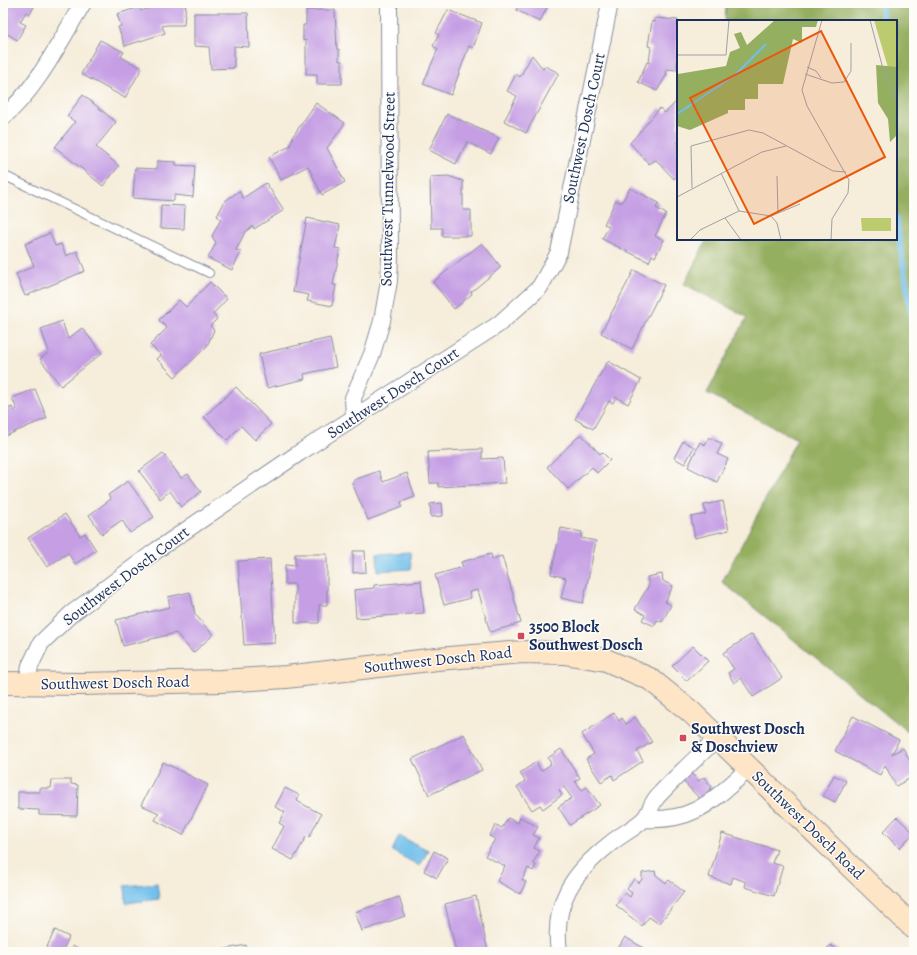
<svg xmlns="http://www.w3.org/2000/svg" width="917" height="955" viewBox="0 0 917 955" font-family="Alegreya,serif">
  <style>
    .forest { fill: #95af61; stroke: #586f60 }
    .water { fill: #70bfeb; stroke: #4677a4 }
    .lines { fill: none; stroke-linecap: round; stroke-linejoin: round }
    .stream { stroke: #70bfeb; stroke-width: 5.5 }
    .building { fill: #c59ee4 }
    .lane-casing { stroke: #888e9c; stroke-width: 10 }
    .street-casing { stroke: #888e9c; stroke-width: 18 }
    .secondary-casing { stroke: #888e9c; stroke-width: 24 }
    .lane { stroke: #fff; stroke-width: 8 }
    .street { stroke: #fff; stroke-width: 16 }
    .secondary { stroke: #fee5c5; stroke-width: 22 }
    .poi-dot { fill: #d1495b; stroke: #fdfcf7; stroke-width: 1.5 }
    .labels { text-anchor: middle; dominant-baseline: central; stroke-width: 3; stroke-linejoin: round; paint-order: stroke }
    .street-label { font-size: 16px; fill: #1b2f5e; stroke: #fdfcf7 }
    .poi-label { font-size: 16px; font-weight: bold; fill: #1b2f5e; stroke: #fdfcf7; text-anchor: start }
    .inset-river { fill: none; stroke: #70bfeb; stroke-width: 2 }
    .inset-road { fill: none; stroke: #9ea1a8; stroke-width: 1 }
    .view { fill: #e8590c; fill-opacity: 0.15; stroke: #e8590c; stroke-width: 2 }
    .inset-edge { fill: none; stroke: #1b2f5e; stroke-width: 2 }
  </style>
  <rect width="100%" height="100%" fill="#fdfcf7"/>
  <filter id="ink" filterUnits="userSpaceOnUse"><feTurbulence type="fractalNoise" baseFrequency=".025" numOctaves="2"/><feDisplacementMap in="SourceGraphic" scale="8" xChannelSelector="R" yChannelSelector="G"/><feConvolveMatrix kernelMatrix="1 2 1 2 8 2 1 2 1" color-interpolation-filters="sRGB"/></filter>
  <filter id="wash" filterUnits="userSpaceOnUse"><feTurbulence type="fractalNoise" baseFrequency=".012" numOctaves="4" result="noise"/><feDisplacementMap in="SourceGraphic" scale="16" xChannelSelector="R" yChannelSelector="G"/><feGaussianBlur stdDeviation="0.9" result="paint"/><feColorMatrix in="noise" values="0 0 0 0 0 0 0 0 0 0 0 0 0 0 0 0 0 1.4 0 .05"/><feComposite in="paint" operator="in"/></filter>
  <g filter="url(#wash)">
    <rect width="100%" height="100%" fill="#f6edda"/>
    <path class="forest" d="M726,3H914V737L722,582L797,439L707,393L747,317L684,284L707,239H896V21H725Z"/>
    <path class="water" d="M410,552L411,569L378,571L377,554Z
      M399,836L428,850L420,866L392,851Z
      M157,883L159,899L126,903L125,886Z"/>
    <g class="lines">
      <path class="stream" d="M881,3L883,21
        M896,218L914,333"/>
    </g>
    <g id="blocks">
      <path class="building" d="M3,3H36L30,14L26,12L20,22L26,25L17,40L3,31V21L6,15L3,13Z
        M153,3H186L184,25H167L162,26L165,33L125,46L118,27L121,26L117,14L140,7L141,11L153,7Z
        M519,3H549L540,22L516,10Z
        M306,10H335L337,49H339V61H342V84H317V74H306V40L303,41V25H306Z
        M448,10L482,23L473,48L469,46L451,95L423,84L438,49L433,46L439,35L436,33Z
        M194,13H248L249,47L234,46V68L211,69L209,47L194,46Z
        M655,18L678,20L677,70L667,69L666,74H667L657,91L638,82L647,62L649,63L651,47L648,46L652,21L655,22Z
        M100,40L124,52L121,57L142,68L125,98L81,74Z
        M532,55L543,69L545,66L559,73L526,133L504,121L517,96L507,91L516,74L520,77Z
        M83,95L116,122L96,147L119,166L103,186L55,147L75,122L67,116Z
        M678,100V175L674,179L656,160L649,164L630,143L660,108L665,113Z
        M316,103L345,123L327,148L345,182L322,195L308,166L281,180L269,157L290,146L293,136Z
        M447,114L499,138L491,154L467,142L456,164L429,150Z
        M157,161L176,162V165L195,166L193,197L174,195V201L133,198L135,168L157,169Z
        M448,176L463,181V210H471V236H442V228H431L430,177Z
        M266,183L284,210L254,229L253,226L245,232L236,250L241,252L232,270L208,258L216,243L212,236L221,219L217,216L225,201L239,191L243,198Z
        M630,188L659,203L656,208L666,214L655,236L664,240L655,257L652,255L649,262L602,239L609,226L604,224L616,200L621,203Z
        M161,205L185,206L184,229L160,228Z
        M307,218L340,225L335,248L340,249L333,285H336L332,306L307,301L309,295L293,292Z
        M50,233L55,246L61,244L66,256L77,251L85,271L25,296L16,274L34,266L25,244Z
        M482,243L501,267L471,292L472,294L454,309L433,282Z
        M634,270L664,285L632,349L601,333Z
        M210,282L227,299L213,314L217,319L210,326L214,330L207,346L175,377L157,359L161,355L150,345L167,328L159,320L179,300L186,307Z
        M62,321L68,339L82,328L102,353L61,386L40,359L49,352L41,329Z
        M330,338L336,367L304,374L305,379L267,388L259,354Z
        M608,361L641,380L628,404L616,397L613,403L609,401L593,429L575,419Z
        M236,387L271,424L255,440L241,426L227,440L204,417Z
        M35,389L47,418L3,437V411L12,407L14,411L17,409L12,398Z
        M581,434L600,454L602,452L610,460L597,473L592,467L568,489L547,467Z
        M709,437L722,444L717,454L728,459L717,482L688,467L700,442L705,445Z
        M683,441L694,447L685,464L674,458Z
        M482,449V459L503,458L505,483L438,487V483H430L428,452Z
        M163,453L181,478L188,474L201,492L181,507L170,491L160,499L139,471Z
        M379,471L383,482L407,473L415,497L401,502L402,507L368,520L352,483L354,482V480Z
        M128,481L154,517L130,533L122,520L102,534L89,515L111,499L108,495Z
        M723,501L729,530L695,538L691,517L706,514L704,505Z
        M442,503L443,516L431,517L430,504Z
        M65,514L80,536L85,533L96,550L75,564L68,553L47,567L28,538Z
        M561,528L582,532L581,538L596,541L583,603L561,598L566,578L551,574Z
        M353,551H365L366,572L353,573Z
        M295,554H327V605H319V623H295V584H285V565L295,566Z
        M491,554L492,559L502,556L521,623L490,632L478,590L469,592L471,598L444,605L435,575L463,567L461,562Z
        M270,559L275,643L244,645L238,561Z
        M662,574L663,581L673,586L665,602L671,605L662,622L657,620L654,626L642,620L645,615L635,609L649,585L647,577Z
        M421,581L424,613L356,618L354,590L374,588V585Z
        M190,592L195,614L213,635L193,653L176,633L123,646L116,620L170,607L168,597Z
        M752,634L782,678L753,697L741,678L734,683L728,673L734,669L723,653Z
        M693,646L708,661L687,681L672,666Z
        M614,713L619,721L622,718L626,724L635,717L652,742L637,751L643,761L614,780L612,775L601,782L586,759L594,754L582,734Z
        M853,716L899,740L892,754L903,748L914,769V776L896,786L885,765L880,775L835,751Z
        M464,734L482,770L429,795L412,759Z
        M561,749L580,778L575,781L582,790L587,787L600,805L570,825L558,807L572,798L564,787L559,790L562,795L543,809L540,805L532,810L517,787L525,781L520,773L536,762L541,771L551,764L548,758Z
        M163,762L208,785L183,835L155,820L159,813L141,805Z
        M690,772L699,781L704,777L712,787L700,799L682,780Z
        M834,775L846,781L835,802L823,796Z
        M52,780H71V784L78,785L77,816L39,815V810L18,809V792H40V788H51Z
        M285,788L299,795L297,801L321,814L309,838L306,837L293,860L272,849L284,826L279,823L285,812L275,807Z
        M520,817L538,827L533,835L539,838L534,848L540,851L533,863L536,865L533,871L528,868L522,880L526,882L520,894L497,881L505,866L485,856L495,839L489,836L496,825L502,828L508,818L518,823Z
        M897,817L914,833L899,848L883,832Z
        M722,833L777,850L772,863L783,866L774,896L745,887L746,882L733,877L731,884L709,877Z
        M434,851L448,858L437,878L424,871Z
        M655,871L656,875L666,883L669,880L684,892L659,924L649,917L642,926L616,905L625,893L630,897L632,893L627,889L634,879L639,883L642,879V873Z
        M476,896L488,952H456L445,904Z
        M399,897L405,916L362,931L355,912Z
        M55,930L69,937L62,952H48L45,951Z
        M625,937L650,952H616Z
        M246,945L247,952H215V951Z
        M830,945L841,952H825Z
        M72,946L85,952H70Z"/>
    </g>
  </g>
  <g filter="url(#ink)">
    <use href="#blocks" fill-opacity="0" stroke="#888e9c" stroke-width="1"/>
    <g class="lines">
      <g class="lane-casing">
        <path id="lane" d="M3,175L209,273"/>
      </g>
      <g class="street-casing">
        <path id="street" d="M3,117C37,89 60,41 83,3
          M354,417L353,398L372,354L382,321L389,281L390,257L389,3
          M27,684L30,666L41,643L71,614L157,550L299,453L499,324L540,287L559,252L610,3
          M644,819C697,822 713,799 750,768
          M559,952C552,902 573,873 611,843C621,835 633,829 643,820C649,815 651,804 657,797C676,776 698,757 718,737"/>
      </g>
      <g class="secondary-casing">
        <path id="secondary" d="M3,683L80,684L221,681L286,677L437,659L523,652L564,653L606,660L650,679L691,712L914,928"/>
      </g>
      <use href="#lane" class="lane"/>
      <use href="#street" class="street"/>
      <use href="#secondary" class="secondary"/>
    </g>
  </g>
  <g class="poi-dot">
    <rect x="517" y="632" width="8" height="8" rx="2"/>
    <rect x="679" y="734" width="8" height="8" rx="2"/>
  </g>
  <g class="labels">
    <g class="street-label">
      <text transform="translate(584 128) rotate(-78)">Southwest Dosch Court</text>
      <text transform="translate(388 189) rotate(-89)">Southwest Tunnelwood Street</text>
      <text transform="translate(393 393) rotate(-33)">Southwest Dosch Court</text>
      <text transform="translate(126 576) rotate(-37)">Southwest Dosch Court</text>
      <text transform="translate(438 660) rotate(-6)">Southwest Dosch Road</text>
      <text transform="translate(115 683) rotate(-1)">Southwest Dosch Road</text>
      <text transform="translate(808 825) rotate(44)">Southwest Dosch Road</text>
    </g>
    <g class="poi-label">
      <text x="529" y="627">3500 Block<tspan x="529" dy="18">Southwest Dosch</tspan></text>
      <text x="691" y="729">Southwest Dosch<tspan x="691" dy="18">&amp; Doschview</tspan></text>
    </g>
  </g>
  <g transform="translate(677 20)">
    <rect width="220" height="220" fill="#f6edda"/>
    <path d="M197,0H220V71L212,51ZM184,198H214V211H185Z" fill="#bccb6e"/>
    <path d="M98,0H141L139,7H125V23L116,19L106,64H81V79H68V90H51V93L13,110L0,106L1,54L49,46L53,32L63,28L57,14L64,12L70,25ZM199,45L220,47V115L213,122L211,99L201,83Z" fill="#95af61"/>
    <path class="inset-river" d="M0,94L58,55L89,24"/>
    <path class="inset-road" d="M0,0H37M145,0L125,70L130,86L172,160L171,173L155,199L154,220M193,0L205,45L220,81M0,35H49L52,0M130,47L139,51L144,58M128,54L155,63L167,62L174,51V23M44,153L62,191M100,156L101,193M15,168L14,126L72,110L86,113L156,151L169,152M0,177L85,132L109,126M94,196L100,203L104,220M48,198L64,220M13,220L23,210L62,191L94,196L123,184"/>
    <path class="view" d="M144,11L208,137L77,204L13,78Z"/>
    <rect width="220" height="220" class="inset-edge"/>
  </g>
  <rect width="917" height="955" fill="none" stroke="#fdfcf7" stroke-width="16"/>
</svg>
